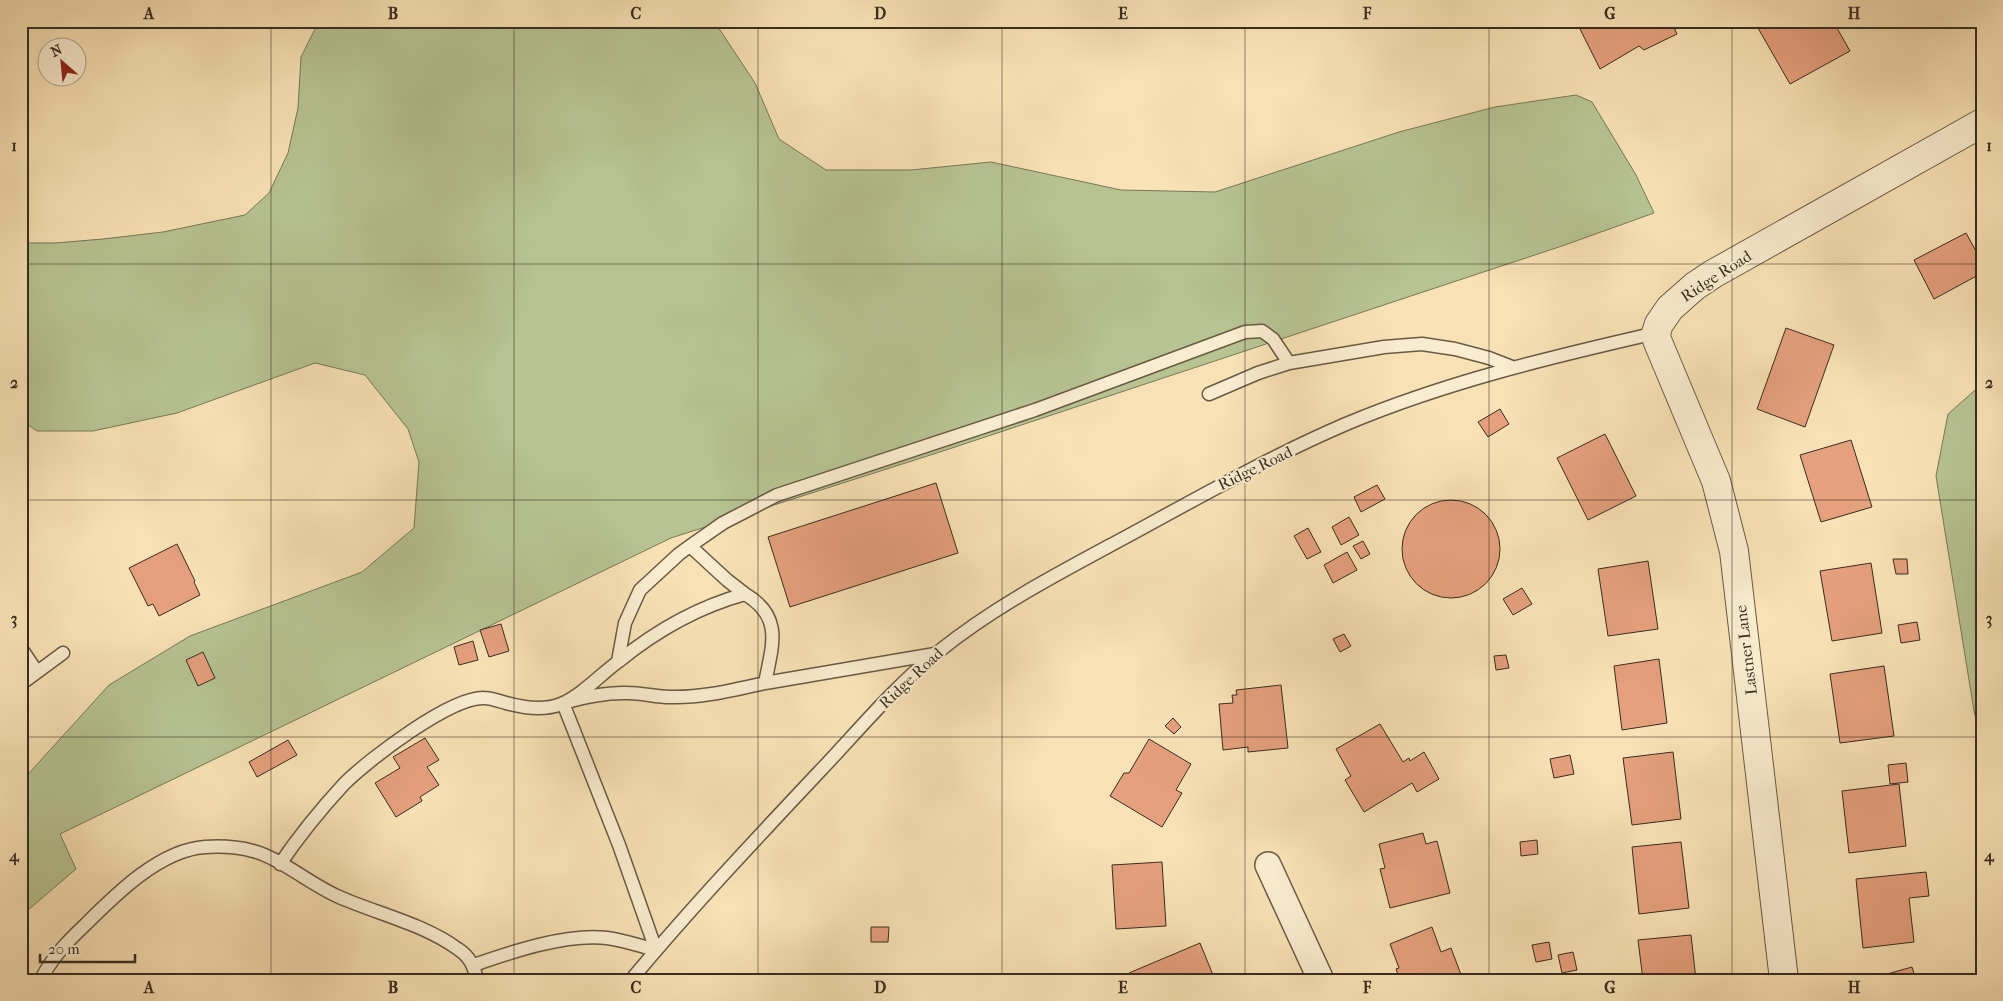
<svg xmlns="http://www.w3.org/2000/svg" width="2003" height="1001" viewBox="0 0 2003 1001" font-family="'IM FELL French Canon',serif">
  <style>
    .green { fill: #b7c492; stroke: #78785a }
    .building { fill: #e5a07d; stroke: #392c21 }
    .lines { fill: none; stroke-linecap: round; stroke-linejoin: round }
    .service-casing { stroke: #695a46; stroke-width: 15 }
    .minor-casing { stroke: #695a46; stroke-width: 28 }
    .tertiary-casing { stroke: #695a46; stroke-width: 30 }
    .service { stroke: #faeccf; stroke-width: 12 }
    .minor { stroke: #faeccf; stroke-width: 25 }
    .tertiary { stroke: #faeccf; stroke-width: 28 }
    .grid { fill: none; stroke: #392c21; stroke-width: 1; stroke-opacity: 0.55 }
    .labels { text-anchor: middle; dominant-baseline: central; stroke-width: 4; stroke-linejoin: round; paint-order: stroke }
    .street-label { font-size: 16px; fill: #392c21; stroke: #faeccf }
    .neatline { fill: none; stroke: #392c21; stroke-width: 2 }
    .grid-label { font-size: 16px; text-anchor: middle; font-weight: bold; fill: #392c21 }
  </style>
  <rect width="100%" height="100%" fill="#f8e2b5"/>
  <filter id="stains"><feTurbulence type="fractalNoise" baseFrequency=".004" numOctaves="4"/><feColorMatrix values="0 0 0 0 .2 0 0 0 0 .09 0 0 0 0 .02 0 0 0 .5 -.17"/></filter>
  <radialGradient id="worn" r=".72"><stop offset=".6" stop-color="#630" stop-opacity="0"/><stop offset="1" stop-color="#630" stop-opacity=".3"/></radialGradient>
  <path class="green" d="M319,21H714L755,83L779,139L826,170H911L991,162L1121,190L1215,192L1399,132L1495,107L1576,95L1592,102L1636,175L1654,213L1562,246L946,450L671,538L60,834L76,869L21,916V782L109,685L190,636L362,572L414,528L419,462L408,429L365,375L315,363L177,413L93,431H37L21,420V243H55L103,239L163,232L245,215L269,193L288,153L298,108L301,57Z
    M1982,384V745L1974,711L1936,476L1948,414Z"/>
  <path class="building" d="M1576,21H1671L1677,34L1644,50L1639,46L1600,69Z
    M1754,21H1833L1850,51L1790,84Z
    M1966,233L1982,262V273L1934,299L1914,260Z
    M1786,328L1834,345L1805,427L1757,409Z
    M1500,409L1509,424L1488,437L1478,422Z
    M1605,434L1636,496L1588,520L1557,458Z
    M1851,440L1872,507L1821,522L1800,455Z
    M936,483L958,553L790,607L768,537Z
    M1377,485L1385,499L1361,512L1354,497Z
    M1402 549a49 49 0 1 1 98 0a49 49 0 1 1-98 0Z
    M1349,517L1359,535L1341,545L1332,527Z
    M1308,528L1321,552L1307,559L1294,536Z
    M1363,541L1370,554L1361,559L1353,546Z
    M177,544L195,581L194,582L200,595L159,616L153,604L148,606L129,568Z
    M1347,552L1357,570L1333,583L1324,565Z
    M1893,559H1907L1908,574H1896Z
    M1648,561L1658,629L1608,636L1598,569Z
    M1871,563L1882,633L1832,641L1820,571Z
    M1522,588L1532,604L1513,615L1503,599Z
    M1917,622L1920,640L1901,643L1898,625Z
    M501,624L509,651L489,657L480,630Z
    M1344,634L1351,646L1340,652L1333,639Z
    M473,641L478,660L459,665L454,647Z
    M203,652L215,678L198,686L186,660Z
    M1506,655L1509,668L1496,670L1494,656Z
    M1659,659L1667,723L1622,730L1614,666Z
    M1884,666L1894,736L1840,743L1830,674Z
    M1281,685L1288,748L1248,752V747L1223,750L1219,704L1233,703L1232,695H1237L1236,690Z
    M1173,718L1181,727L1174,734L1165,726Z
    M1380,724L1403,762L1409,758L1410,761L1424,752L1439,779L1417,792L1412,783L1364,812L1345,780L1351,776L1336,749Z
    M425,738L439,760L427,767L439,785L420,797L422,801L396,817L375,783L400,768L393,757Z
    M1149,739L1191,764L1176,790L1182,793L1162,827L1110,796L1124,773H1129Z
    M288,740L297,755L257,777L249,762Z
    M1673,752L1681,819L1632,825L1623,758Z
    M1570,755L1574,774L1554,778L1550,759Z
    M1906,763L1908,782L1890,784L1888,765Z
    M1899,784L1906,846L1849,853L1842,791Z
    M1423,833L1426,844L1437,841L1450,893L1390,908L1380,869L1385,868L1379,844Z
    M1537,840L1538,854L1521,856L1520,842Z
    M1681,842L1689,908L1639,914L1632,847Z
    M1162,862L1166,926L1116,929L1112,865Z
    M1926,872L1929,896L1909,898L1914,942L1863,948L1856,879Z
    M871,927H889L888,942H871Z
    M1432,927L1441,952L1451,948L1463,980H1400L1396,969L1399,968L1390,944Z
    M1691,935L1696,980H1643L1638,940Z
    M1549,942L1552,959L1536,962L1532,945Z
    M1200,943L1215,980H1132L1129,973Z
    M1573,952L1577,970L1562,973L1558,955Z
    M1912,967L1916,980H1866Z"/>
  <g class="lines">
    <g class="service-casing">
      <path id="service" d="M1209,394L1258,373L1289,363L1384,347L1422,344L1455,349L1489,358L1512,367
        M690,546L727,580L745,594
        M21,648L37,672
        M618,661L625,623L640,590L679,554L690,546L723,523L777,495L1035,410L1245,332L1262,331L1273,339L1289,363
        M765,683L935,654
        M21,684L63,653
        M280,864C299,836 321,809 344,784C368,760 450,697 484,698C491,698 499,701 506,703C524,708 544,711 561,704C582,695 601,674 619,661C657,630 698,607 745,594C784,617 772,646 765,683C733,690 702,698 670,697C656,697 642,693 628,693C606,692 584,697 563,703L619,845L656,950C640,946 623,940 607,938C567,933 511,952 474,965
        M41,980C51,958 69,940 86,924C116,894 160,850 205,847C220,846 238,847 253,851C280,858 310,884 337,896C377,914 422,923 458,949C470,957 474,966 477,980
        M631,980C691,908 755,840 819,772C858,731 894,687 938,652C995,606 1059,573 1124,538C1196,499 1269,457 1346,424C1446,382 1551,357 1656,333"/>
    </g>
    <g class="minor-casing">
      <path id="minor" d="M1268,865L1321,980"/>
    </g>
    <g class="tertiary-casing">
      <path id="tertiary" d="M1784,980L1734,551L1716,481L1657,340L1656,333L1659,324L1670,308L1695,286L1713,274L1982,123"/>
    </g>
    <use href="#service" class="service"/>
    <use href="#minor" class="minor"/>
    <use href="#tertiary" class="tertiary"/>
  </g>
  <path class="grid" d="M271,21V980M514,21V980M758,21V980M1002,21V980M1245,21V980M1489,21V980M1732,21V980M21,264H1982M21,500H1982M21,737H1982"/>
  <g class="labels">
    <g class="street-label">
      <text transform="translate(1716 276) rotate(-33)">Ridge Road</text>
      <text transform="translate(1255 468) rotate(-26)">Ridge Road</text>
      <text transform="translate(1746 650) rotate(-97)">Lastner Lane</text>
      <text transform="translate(911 678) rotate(-43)">Ridge Road</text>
    </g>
  </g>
  <rect width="2003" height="1001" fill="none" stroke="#f8e2b5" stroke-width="55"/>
  <g transform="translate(62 62) rotate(333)"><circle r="24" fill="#faeccf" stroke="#ad9f89"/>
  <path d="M0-4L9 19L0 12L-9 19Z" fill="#8f2418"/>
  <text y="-8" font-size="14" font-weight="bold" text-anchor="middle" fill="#392c21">N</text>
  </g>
  <path d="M40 954v8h95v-8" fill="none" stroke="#392c21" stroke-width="2.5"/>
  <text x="48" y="954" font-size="15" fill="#392c21" stroke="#faeccf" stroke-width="4" paint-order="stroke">20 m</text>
  <rect x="28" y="28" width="1948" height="946" class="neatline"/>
  <g class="grid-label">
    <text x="149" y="19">A</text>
    <text x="393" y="19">B</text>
    <text x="636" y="19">C</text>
    <text x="880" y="19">D</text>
    <text x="1123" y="19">E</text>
    <text x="1367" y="19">F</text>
    <text x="1610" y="19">G</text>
    <text x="1854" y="19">H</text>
    <text x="14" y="151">1</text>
    <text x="1989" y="151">1</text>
    <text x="14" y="388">2</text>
    <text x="1989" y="388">2</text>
    <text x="14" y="624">3</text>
    <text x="1989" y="624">3</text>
    <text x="14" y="861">4</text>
    <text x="1989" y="861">4</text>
    <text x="149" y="993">A</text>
    <text x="393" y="993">B</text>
    <text x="636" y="993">C</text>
    <text x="880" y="993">D</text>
    <text x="1123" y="993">E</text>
    <text x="1367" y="993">F</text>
    <text x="1610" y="993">G</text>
    <text x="1854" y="993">H</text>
  </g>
  <rect width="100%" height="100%" filter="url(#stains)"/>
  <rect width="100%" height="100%" fill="url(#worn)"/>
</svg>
